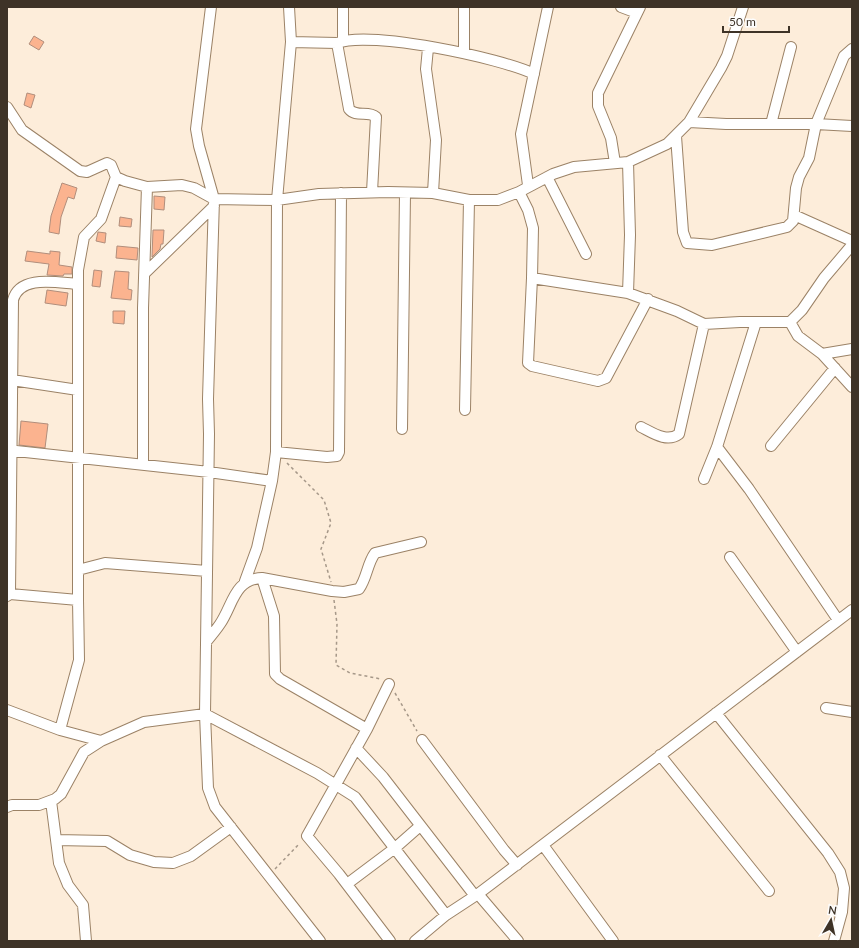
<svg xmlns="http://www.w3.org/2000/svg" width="859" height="948" viewBox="0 0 859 948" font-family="Lato,sans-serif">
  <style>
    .building { fill: #fbb38f; stroke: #b18e7c }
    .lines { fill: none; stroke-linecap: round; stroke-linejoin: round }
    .minor-casing { stroke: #9b8266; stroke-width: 12 }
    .path { stroke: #a69889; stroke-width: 1.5; stroke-dasharray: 3 3; stroke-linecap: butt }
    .minor { stroke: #fff; stroke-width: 10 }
  </style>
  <rect width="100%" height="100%" fill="#fdedda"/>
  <path class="building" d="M34,36L44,42L39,50L29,44Z
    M27,93L35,95L31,108L24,105Z
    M62,183L77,188L74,199L68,197L61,217L59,234L49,232L51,216Z
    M154,196L165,197L164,210L154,209Z
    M120,217L132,219L131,227L119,226Z
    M153,230H164L163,244H161L160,249L152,257Z
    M98,232L106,233L105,243L96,241Z
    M117,246L138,248L137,260L116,258Z
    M27,251L50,254V251L60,252L59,265L72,267V274H64L63,276L47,275L49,264L25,261Z
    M94,270L102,271L100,287L92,286Z
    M115,271L129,272L128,289L132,290L131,300L111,298Z
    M47,290L68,293L66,306L45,303Z
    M113,311H125L124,324L113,323Z
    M21,421L48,424L45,448L19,445Z"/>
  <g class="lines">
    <g class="minor-casing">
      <path id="minor" d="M211,7L196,129L199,146L214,199L208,399L209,434L205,714L208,788L215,807L320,941
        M621,7L637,13
        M343,41V7
        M291,42L337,43C370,30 501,58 534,74
        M337,43L349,109C356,118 368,110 376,117L372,192
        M428,48L426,69L436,140L433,193
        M464,53V7
        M7,107L22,130L80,171L87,172L107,163L111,165L116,177L125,181L147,187L182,185L194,188L214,199L277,200L319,194L388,192L433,193L469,200H498L519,192L553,174L574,167L628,162L667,144L689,122L721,68L727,56L743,7
        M689,122L726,124H816L852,126
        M771,124L791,47
        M676,136L683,232L687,243L712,245L787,227L793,221L796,188L799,177L809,158L816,124L844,56L852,49
        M615,163L611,138L598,106V93L640,7
        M547,177L586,254
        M528,185L521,134L548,7
        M519,192L528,210L533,228L532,278L628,293L677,311L704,324L740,322H790L802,310L824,278L852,245
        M794,215L852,241
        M144,274L214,206
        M532,278L528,363L532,366L598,381L606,378L648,299
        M628,293L630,235L628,162
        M790,322L798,336L822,354L852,387
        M822,354L852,349
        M12,380L78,390
        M465,410L469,200
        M641,427C653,433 667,443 679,434L704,324
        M402,429L405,193
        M771,446L835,368
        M717,447L749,489L838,620
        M7,450L209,472L272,481L276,452L277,200L291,42L289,7
        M276,452L327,457L337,456L339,452L341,193
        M143,464V308L147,187
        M704,479L717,447L756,322
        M730,557L797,652
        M78,570L105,563L207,571
        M262,578L274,616L275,674L280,679L367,729
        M245,581L257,548L272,481
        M10,594L13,300C20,274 58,283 78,284
        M7,596L10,594L78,600
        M206,642C211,636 216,630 220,624C233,605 234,579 262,578L332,591L344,592L359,589C367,578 367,564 375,553L421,542
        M389,684L367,729L307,836L339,874L390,941
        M826,708L852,712
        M7,710L60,730L101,741
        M716,713L828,853L840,872L844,888L842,912L834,941
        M60,730L79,660L78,600V270L84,237L101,219L116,177
        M422,740L504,850L517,865
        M356,748L383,777L475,896
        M660,755L769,891
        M51,801L59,863L68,885L83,905L86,941
        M7,807L12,805H39L55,799L61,794L84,752L101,741L144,722L205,714L317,773L355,797L446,915
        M56,840L107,841L130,855L154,862L173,863L191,856L231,827
        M543,845L613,941
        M347,884L395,848L420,826
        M478,894L518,941
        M415,941L446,915L478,894L852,610"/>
    </g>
    <path class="path" d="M287,463L324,500L331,523L321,549L331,582
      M334,600L337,624L336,665L350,673L381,679
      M395,693L417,731
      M275,869L300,843"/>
    <use href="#minor" class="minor"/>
  </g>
  <rect width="859" height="948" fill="none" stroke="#3e3327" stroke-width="16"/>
  <g transform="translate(831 920) rotate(9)" stroke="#fdfdfd" stroke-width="3" paint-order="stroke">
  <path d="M0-3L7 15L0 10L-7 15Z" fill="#3e3327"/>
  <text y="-6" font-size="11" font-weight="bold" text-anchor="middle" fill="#3e3327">N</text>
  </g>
  <path d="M723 26v6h66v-6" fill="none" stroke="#3e3327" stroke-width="2"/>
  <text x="729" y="26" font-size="12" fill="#3e3327" stroke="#fdfdfd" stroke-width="3" paint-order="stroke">50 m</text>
</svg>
